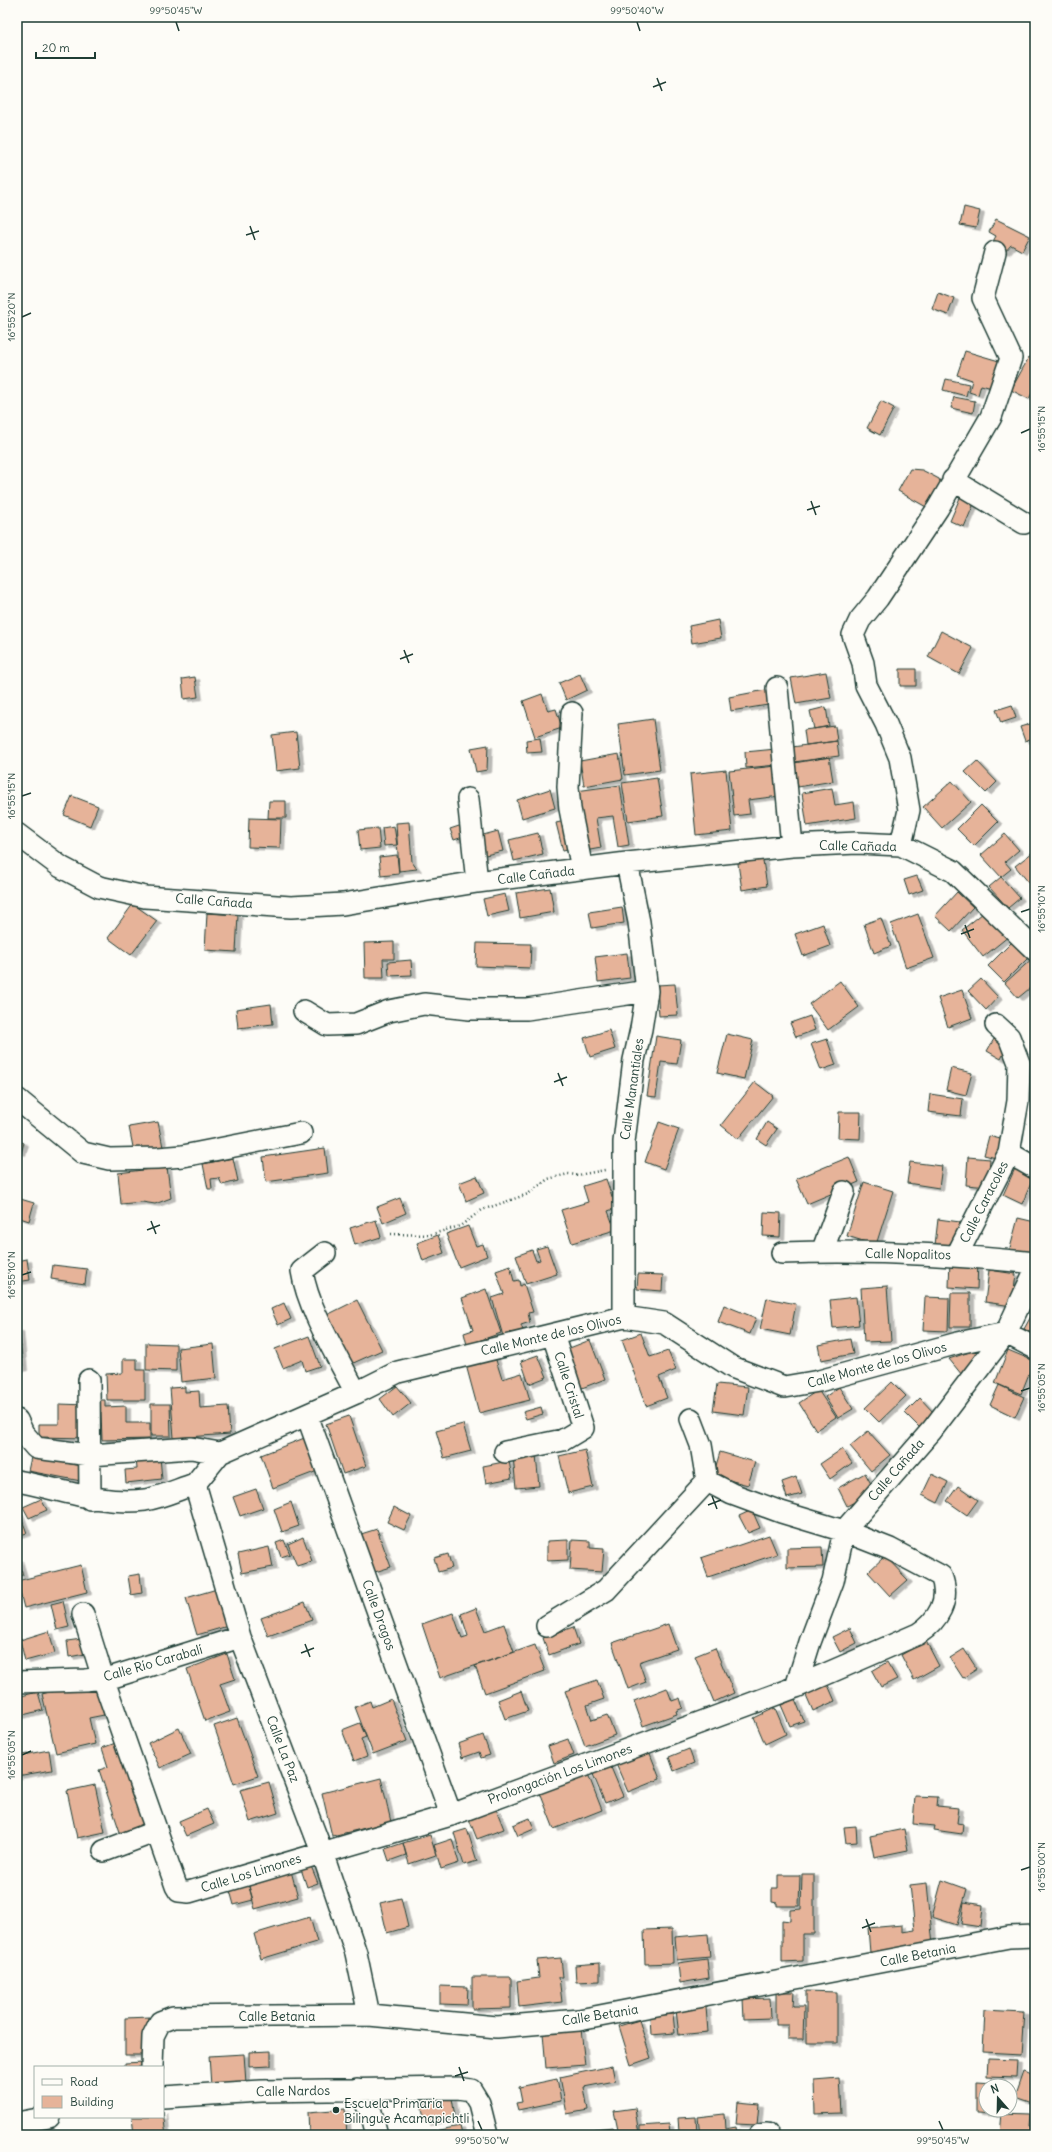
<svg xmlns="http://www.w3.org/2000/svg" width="1052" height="2152" viewBox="0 0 1052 2152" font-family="Delius,sans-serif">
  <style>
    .building { fill: #e6b399; stroke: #1f3d34; filter: url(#shadow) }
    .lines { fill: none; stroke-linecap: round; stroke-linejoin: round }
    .minor-casing { stroke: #1f3d34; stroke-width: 24 }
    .path { stroke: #1f3d34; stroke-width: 2.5; stroke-dasharray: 1 3; stroke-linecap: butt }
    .minor { stroke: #fdfcf7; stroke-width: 21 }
    .ticks { fill: none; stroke: #1f3d34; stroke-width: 1.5 }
    .poi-dot { fill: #1f3d34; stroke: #fdfcf7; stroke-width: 1.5 }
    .labels { text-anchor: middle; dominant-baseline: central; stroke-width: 3; stroke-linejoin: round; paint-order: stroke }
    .street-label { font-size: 13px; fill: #1f3d34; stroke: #fdfcf7 }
    .poi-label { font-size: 13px; fill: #1f3d34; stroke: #fdfcf7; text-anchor: start }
    .neatline { fill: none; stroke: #1f3d34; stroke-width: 1.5 }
    .ticks-label { font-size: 10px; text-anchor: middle; fill: #1f3d34 }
  </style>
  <defs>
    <filter id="shadow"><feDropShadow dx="4.5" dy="2.5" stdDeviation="0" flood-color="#0004"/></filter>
  </defs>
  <rect width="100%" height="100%" fill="#fdfcf7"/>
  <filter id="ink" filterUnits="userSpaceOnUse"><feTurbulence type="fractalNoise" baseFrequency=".025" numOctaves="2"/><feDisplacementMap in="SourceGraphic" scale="8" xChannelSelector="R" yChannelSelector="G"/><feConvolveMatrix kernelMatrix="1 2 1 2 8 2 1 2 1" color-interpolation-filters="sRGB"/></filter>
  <g filter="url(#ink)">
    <path class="building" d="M964,207L980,211L976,228L960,225Z
      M996,219L1030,236L1022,251L1011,245L1005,252L991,245L996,236L989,232Z
      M938,292L954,298L948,315L932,309Z
      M965,351L999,361L992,388L981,385L978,395L969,392L972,380L957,375Z
      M1029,357L1035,360V387L1029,399L1011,390Z
      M946,379L969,384L966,396L943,390Z
      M954,397L975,401L973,413L951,408Z
      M881,401L894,408L880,435L867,428Z
      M910,469L922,470L939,479L941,484L928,508L898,491Z
      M962,493L976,499L964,527L950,521Z
      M718,620L721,638L692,643L689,626Z
      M941,631L973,648L959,674L928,657Z
      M900,669H916V686H900Z
      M826,672L831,698L796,704L791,678Z
      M580,674L587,690L566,700L559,683Z
      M195,677L198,697L184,699L182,679Z
      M771,689L774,704L731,711L729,697Z
      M542,694L548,711L556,709L562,728L535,737L523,701Z
      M1012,705L1016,718L1001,723L996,710Z
      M826,707L829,726L814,729L810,711Z
      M653,719L660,770L625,775L618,724Z
      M1033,723L1035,737L1025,741L1020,727Z
      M835,726L837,741L806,745L804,730Z
      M296,732L300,768L276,771L272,735Z
      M540,738L542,752L527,753L526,740Z
      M837,741L839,756L794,762L792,747Z
      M488,745L487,770L476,772L471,748Z
      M776,749L777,765L746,768L745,752Z
      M619,754L623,779L584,786L580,761Z
      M829,757L833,781L798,787L794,763Z
      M977,761L997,782L986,793L965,772Z
      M776,766L780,796L748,800L750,814L734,816L729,771Z
      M726,770L732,831L696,835L690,774Z
      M657,778L663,816L628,821L622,783Z
      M952,781L971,802L942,828L923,807Z
      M620,785L629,845L618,847L613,816L596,818L601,848L585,851L576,791Z
      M832,788L835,805L854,802L856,818L807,826L802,793Z
      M550,789L555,808L522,818L517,800Z
      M72,796L98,806L90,826L64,815Z
      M269,801H286V818H268Z
      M981,805L998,822L974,846L957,829Z
      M249,818L281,819L280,848L248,847Z
      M569,820L576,848L563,851L556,823Z
      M409,822L412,862L417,869L399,871L396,823Z
      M462,825L466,836L454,840L450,829Z
      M394,826L397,845L384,846L382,828Z
      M378,828L380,848L360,850L358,830Z
      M498,831L503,851L481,856L476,837Z
      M538,833L543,854L514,861L509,840Z
      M1005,834L1019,850L1005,862L1011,869L1001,877L981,855Z
      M1033,852L1035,854L1034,889L1015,866Z
      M762,854L767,886L742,890L737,857Z
      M397,855L399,874L381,876L379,857Z
      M917,876L923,890L909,895L904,880Z
      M1001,877L1020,898L1008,908L989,887Z
      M550,888L554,912L520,918L516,893Z
      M957,892L973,907L951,931L935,916Z
      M505,894L509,911L487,916L483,899Z
      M133,904L157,921L131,955L108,938Z
      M622,907L624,923L592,928L589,912Z
      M988,909L1009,936L983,957L962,930Z
      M207,913L238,915L236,952L205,950Z
      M918,914L934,958L906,968L891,924Z
      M881,918L891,946L874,953L864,924Z
      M823,924L830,946L803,956L795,934Z
      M1016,938L1032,954L1004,982L988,966Z
      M394,942V959H383L384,978H365L364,943Z
      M477,943L531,944L530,968L476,966Z
      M627,953L630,978L598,982L595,957Z
      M1034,957L1035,984L1018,998L1005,983Z
      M411,960L412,975L389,976L388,962Z
      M981,979L998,997L986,1010L968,991Z
      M840,981L859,1007L828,1030L809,1004Z
      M675,984L678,1015L659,1016L657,985Z
      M962,990L972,1018L948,1027L938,998Z
      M271,1004L273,1024L238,1028L236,1009Z
      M810,1016L815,1030L796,1037L790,1023Z
      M609,1030L615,1049L590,1057L584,1038Z
      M727,1034L753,1040L744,1079L717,1073Z
      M656,1036L681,1040L677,1064L661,1062L656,1097L647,1096Z
      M827,1039L836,1065L821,1070L811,1044Z
      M994,1039L1007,1047L1001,1059L987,1051Z
      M951,1068L972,1073L966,1095L946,1090Z
      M755,1082L773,1096L738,1139L721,1125Z
      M930,1094L963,1099L961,1116L928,1112Z
      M839,1112H861L860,1139L838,1138Z
      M158,1122L163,1147L134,1152L129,1127Z
      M659,1122L679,1129L664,1169L645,1162Z
      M767,1122L777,1129L766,1145L757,1139Z
      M989,1136L1004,1140L1000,1159L984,1155Z
      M17,1140L24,1143L21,1153L17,1152Z
      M325,1148L328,1173L266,1182L263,1157Z
      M849,1157L859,1182L807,1204L796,1179Z
      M968,1157L990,1159L988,1187L966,1185Z
      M233,1158L238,1181L222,1185L219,1178L211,1179L212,1189H208L203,1164Z
      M910,1162L942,1166L939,1188L907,1183Z
      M1017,1164L1035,1174L1022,1204L1003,1195Z
      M167,1167L171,1198L155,1204L142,1202L121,1204L118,1173Z
      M477,1176L484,1193L466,1201L459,1183Z
      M606,1179L616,1208L608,1211L615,1230L572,1243L561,1210L588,1202L583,1186Z
      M864,1182L893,1191L876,1245L847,1236Z
      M17,1198L34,1203L29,1221L17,1217Z
      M400,1198L406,1213L383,1223L377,1207Z
      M764,1212L781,1213L780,1237L763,1236Z
      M1018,1218L1035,1222V1255L1009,1252Z
      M938,1219L960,1222L956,1248L935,1245Z
      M376,1220L381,1237L355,1245L350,1228Z
      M468,1226L476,1246L483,1244L487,1256L459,1267L446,1234Z
      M438,1235L444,1253L423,1261L417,1243Z
      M547,1246L557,1274L526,1284L516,1256L532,1250L536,1261L540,1260L536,1249Z
      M27,1259L30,1280L17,1282V1261Z
      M950,1260L978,1261L977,1289L949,1287Z
      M53,1265L87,1269L85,1284L51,1279Z
      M510,1266L514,1281L519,1280L520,1286L524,1284L533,1312L528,1313L530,1322L521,1325L524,1333L512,1337L511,1333L503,1336L492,1298L504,1294L496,1271Z
      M989,1270L1016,1274L1012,1306L985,1302Z
      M638,1274L663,1275L662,1291L637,1289Z
      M887,1286L891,1341L864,1342L861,1288Z
      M486,1289L501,1333L467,1345L464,1333L473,1330L462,1298Z
      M951,1293H970V1327H950Z
      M856,1297L859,1325L833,1328L830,1300Z
      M925,1297L949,1298L948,1331L923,1330Z
      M767,1298L796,1304L790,1335L760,1329Z
      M357,1300L382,1350L349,1365L325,1316Z
      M284,1303L291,1319L278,1325L271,1309Z
      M724,1305L756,1318L750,1334L718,1322Z
      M1035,1309V1335L1024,1329Z
      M17,1329H19L23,1368L17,1369Z
      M641,1333L650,1357L668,1351L676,1370L659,1377L667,1398L646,1406L622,1340Z
      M309,1336L320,1366L305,1371L302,1360L283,1368L275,1349Z
      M850,1339L853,1354L821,1360L818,1345Z
      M590,1340L605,1379L582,1388L567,1349Z
      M146,1343L176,1344V1371L146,1370Z
      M213,1344L216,1378L181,1382L178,1348Z
      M975,1350L979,1358L962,1375L949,1359Z
      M1008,1350L1034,1361L1021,1394L995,1383Z
      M538,1355L547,1377L529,1384L521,1361Z
      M495,1357L502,1379L522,1373L530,1400L479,1413L466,1365Z
      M123,1359H137V1370H145V1400H107L106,1374L123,1373Z
      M1035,1381V1394L1031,1392Z
      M892,1382L906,1396L879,1422L865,1408Z
      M717,1384L748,1387L744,1415L713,1411Z
      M999,1385L1024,1397L1015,1417L990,1405Z
      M397,1386L411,1403L393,1417L380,1399Z
      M185,1387V1392L199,1391L200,1408L228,1406L230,1434L174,1438L170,1388Z
      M839,1387L853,1409L838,1418L825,1397Z
      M818,1390L836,1417L816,1430L799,1403Z
      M920,1398L934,1413L920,1428L905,1413Z
      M95,1400H105V1407L126,1406V1423H150V1439L102,1440L101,1413H95Z
      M59,1404L87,1405L86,1438L39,1437V1424H59Z
      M151,1404H170L171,1436H151Z
      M541,1407L543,1414L526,1419L523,1412Z
      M349,1416L366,1466L343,1474L326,1424Z
      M463,1424L471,1451L444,1458L436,1431Z
      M868,1431L890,1455L871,1471L850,1446Z
      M307,1437L320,1470L273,1488L261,1455Z
      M842,1449L852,1463L830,1479L820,1464Z
      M585,1450L593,1487L568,1493L559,1456Z
      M720,1452L755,1462L748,1485L713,1476Z
      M536,1455L539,1486L516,1488L513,1456Z
      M31,1457L83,1466L81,1481L28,1471Z
      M160,1457L162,1479L126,1483L125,1470L137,1469L136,1459Z
      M509,1461L512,1478L486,1483L483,1466Z
      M865,1473L875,1491L847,1506L838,1488Z
      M932,1474L948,1482L938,1503L922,1495Z
      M796,1477L802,1494L787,1498L782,1482Z
      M958,1486L978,1500L967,1515L947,1501Z
      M256,1489L263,1508L240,1516L233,1497Z
      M41,1499L47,1510L29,1518L23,1507Z
      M291,1502L299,1526L282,1532L274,1509Z
      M394,1507L411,1516L404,1530L387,1522Z
      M752,1510L760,1528L748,1533L739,1516Z
      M19,1512L27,1533L17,1536V1513Z
      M377,1529L391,1567L375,1572L361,1534Z
      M769,1535L777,1554L708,1577L701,1558Z
      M303,1537L312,1561L297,1566L288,1544Z
      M284,1540L290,1554L281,1557L276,1543Z
      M568,1540V1560L547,1561V1541Z
      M572,1540L590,1541V1548L604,1549L602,1572L570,1570Z
      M269,1547L273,1567L242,1573L238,1554Z
      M822,1547L823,1567L787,1568V1548Z
      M448,1554L452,1568L438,1572L434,1558Z
      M885,1556L908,1580L890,1596L868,1572Z
      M18,1558L23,1575L17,1576V1559Z
      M81,1565L87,1592L24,1608L17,1581Z
      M140,1574L142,1593L131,1595L128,1576Z
      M217,1589L228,1626L197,1635L186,1598Z
      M63,1601L69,1627L57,1630L51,1604Z
      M305,1602L312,1620L268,1636L261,1618Z
      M476,1608L485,1631L504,1624L514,1652L440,1678L422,1624L453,1613L462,1638L468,1636L461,1614Z
      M668,1624L677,1649L639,1662L646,1682L628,1689L612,1643Z
      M573,1627L579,1644L549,1655L543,1638Z
      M850,1628L857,1643L840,1652L832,1637Z
      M49,1631L55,1653L25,1661L20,1640Z
      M82,1639L85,1654L69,1657L67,1641Z
      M926,1641L939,1666L914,1680L901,1655Z
      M535,1645L545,1671L485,1693L475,1666Z
      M715,1648L734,1693L714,1702L695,1656Z
      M964,1649L977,1669L963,1678L950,1658Z
      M227,1654L235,1679L220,1684L230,1712L205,1721L187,1669Z
      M887,1662L897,1679L881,1687L872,1671Z
      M95,1680L104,1715L89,1718L95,1744L56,1753L42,1694Z
      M597,1680L604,1699L587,1705L592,1720L607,1715L615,1735L585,1746L565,1691Z
      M828,1685L835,1701L813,1711L806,1695Z
      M667,1688L672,1701L680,1698L683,1708L676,1711L677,1714L643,1726L634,1701Z
      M521,1691L528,1711L505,1719L498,1700Z
      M38,1692L43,1710L19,1716L17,1697Z
      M391,1699L407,1741L373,1754L355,1707L370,1701L372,1707Z
      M795,1699L804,1721L790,1726L781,1705Z
      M775,1708L786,1734L765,1744L754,1718Z
      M237,1718L258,1776L234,1784L214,1726Z
      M360,1723L366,1737L361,1739L367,1756L354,1761L342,1730Z
      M179,1728L191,1754L160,1768L148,1743Z
      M483,1735L490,1755L481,1758L479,1752L462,1758L458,1744Z
      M568,1739L574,1755L554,1763L548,1746Z
      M121,1741L151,1829L122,1838L99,1770L108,1767L102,1748Z
      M689,1749L694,1763L674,1771L669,1757Z
      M49,1750L52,1770L17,1776V1756Z
      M649,1751L660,1779L628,1792L616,1764Z
      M610,1765L623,1796L605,1803L592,1772Z
      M588,1774L602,1810L554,1829L540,1793Z
      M381,1778L391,1822L332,1836L322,1793Z
      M269,1782L278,1813L250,1822L240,1790Z
      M95,1785L105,1832L77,1838L67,1791Z
      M915,1796L938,1797L937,1806L959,1808L957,1823L963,1824L962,1834L934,1830L935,1826L913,1824Z
      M207,1809L214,1824L186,1836L179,1821Z
      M496,1809L504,1829L477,1839L469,1819Z
      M530,1818L534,1829L518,1836L513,1825Z
      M856,1826L857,1842L846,1843L844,1827Z
      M467,1829L477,1861L464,1865L454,1833Z
      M904,1829L908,1850L874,1857L870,1836Z
      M430,1835L436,1855L409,1864L403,1843Z
      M452,1839L459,1863L441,1869L434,1845Z
      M403,1843L406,1855L389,1861L385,1849Z
      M311,1866L318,1883L307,1887L301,1869Z
      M291,1871L298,1897L255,1909L248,1883Z
      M802,1874H814V1934H803V1961L782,1962V1920L790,1921V1910L801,1909Z
      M778,1875H800L799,1906H777V1903L772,1902V1888H778Z
      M942,1880L967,1889L957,1925L932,1917Z
      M248,1883L253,1900L234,1905L229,1887Z
      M927,1883L933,1946L870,1953L868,1928L902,1925V1932L915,1930L910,1885Z
      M401,1898L408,1927L387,1933L380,1903Z
      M964,1902L983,1905L981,1927L961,1924Z
      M310,1917L317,1942L261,1959L254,1934Z
      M672,1929L673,1963L645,1964L644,1930Z
      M708,1934L710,1957L677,1960L675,1937Z
      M1035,1948V1969L1031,1968Z
      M561,1958L563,1977H559L562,2002L519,2007L517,1981L539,1978L537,1960Z
      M707,1959L709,1978L680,1983L678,1963Z
      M600,1963V1981L576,1982L575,1965Z
      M472,1977H511V2008L472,2009Z
      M440,1986L468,1987L467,2005L440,2004Z
      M806,1991L837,1992V2043H806Z
      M776,1992H794L793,2006H804L803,2039H788V2025H776Z
      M770,1998L771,2018L744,2019L743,1999Z
      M706,2007L708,2032L679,2035L676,2010Z
      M985,2010L1024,2012L1021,2054L983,2052Z
      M673,2014L675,2033L651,2035L650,2016Z
      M149,2017L150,2055H125V2018Z
      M639,2020L651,2058L631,2065L619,2026Z
      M581,2029L585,2065L546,2068L543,2033Z
      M271,2051V2066L249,2067V2052Z
      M244,2054L246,2083L211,2086L209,2056Z
      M988,2059L1018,2060L1017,2078L987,2077Z
      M143,2062V2067H125V2063Z
      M612,2066L615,2081L584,2087L588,2110L567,2114L560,2077Z
      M1024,2072L1035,2076V2105L1015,2098Z
      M839,2078L841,2113L815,2114L814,2080Z
      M557,2079L561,2101L518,2110L516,2103L522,2102L519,2087Z
      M977,2082L995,2083V2086H986V2110H995V2115L977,2114Z
      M452,2098L455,2117L425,2123L421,2104Z
      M738,2102L759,2104L757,2125L736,2124Z
      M635,2108L639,2135H619L614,2111Z
      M345,2109L347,2135H309L308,2112Z
      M163,2111L166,2135H134L132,2117H163Z
      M1001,2113L1031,2114L1030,2126L1034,2127V2135H999Z
      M724,2114L725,2129L736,2127L737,2134L700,2135L698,2117Z
      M696,2117L697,2135H676V2131H679L678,2118Z
      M669,2124L670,2135H640V2126Z
      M47,2126L48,2135H17V2130Z
      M460,2126L462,2135H429V2132Z
      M613,2127L614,2135H595L594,2129Z"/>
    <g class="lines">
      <g class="minor-casing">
        <path id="minor" d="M953,480L1024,523
          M777,688L792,846
          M572,713L568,787L570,809L582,869
          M468,799L477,882
          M17,834L61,867L99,887L145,897L291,907L343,904L477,882L627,863L792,846L857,843L901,845L953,871L1035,950
          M901,845L909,810L900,758L886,724L866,685L863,663L853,635L860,620L878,598L938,508L991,417L1011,358L983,298L995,252
          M304,1011L327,1025L356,1024L389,1011L424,1004L470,1009H527L647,991
          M17,1099L83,1153L109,1159L158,1158L183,1156L301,1133
          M1009,1153L1035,1168
          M822,1252L844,1192
          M325,1253L302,1271C308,1310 338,1357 356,1393
          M782,1253C866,1250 951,1254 1035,1263
          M957,1255L1009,1153L1018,1101L1019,1063L1009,1037L996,1025
          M624,1317V1142L634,1060L641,1029L647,991L639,922L627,863
          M89,1380L90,1499
          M307,1415L451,1815
          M17,1420L23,1433L36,1448L90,1455L191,1448L220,1453
          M505,1452L563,1440L583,1428L553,1335
          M17,1481C60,1489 101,1505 145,1500C162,1497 179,1489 195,1484
          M195,1484L220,1453L356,1393L398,1372L624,1317L664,1323L732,1367L784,1387L819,1381L958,1343L1006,1333L1035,1348
          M195,1484L240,1637L322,1852L356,1953L369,2015
          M83,1614L103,1678L176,1886L179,1891L189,1892L451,1815L796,1687L918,1634C938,1621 951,1600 941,1576L890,1549L844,1531L781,1512L732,1494L707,1481L701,1445L691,1419
          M547,1626L606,1590L707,1481
          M17,1682L85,1680L113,1677L240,1637
          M796,1687L810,1642L833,1581L844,1531L932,1430L1006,1333L1035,1271
          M104,1851L157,1831
          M152,2067L153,2036L160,2022L173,2017L369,2015L497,2027L579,2020L1009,1937L1035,1936
          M357,2089L371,2112L377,2135
          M163,2097L262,2091L458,2088L471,2090L479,2103L487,2135
          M17,2123L49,2117
          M760,2135L767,2134"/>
      </g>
      <path class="path" d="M391,1234L429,1235L460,1226L482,1210L528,1194L548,1179L568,1174L578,1175L605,1170"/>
      <use href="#minor" class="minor"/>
    </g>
  </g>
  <path class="ticks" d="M176,22L179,31M637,22L640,31M657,78L662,91M653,87L666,82M250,226L255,240M246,235L259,231M22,317L31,313M1021,433L1030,429M811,501L816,515M807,510L820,506M404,650L409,663M400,659L413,654M22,796L31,793M1021,912L1030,909M965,925L970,938M961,934L974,929M558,1073L563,1086M554,1082L567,1077M151,1221L156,1234M147,1230L160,1225M22,1275L31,1272M1021,1391L1030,1388M712,1496L717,1509M708,1505L721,1500M305,1644L310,1657M301,1653L314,1648M22,1755L31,1751M1021,1870L1030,1867M866,1919L871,1932M862,1928L875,1923M459,2067L464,2081M455,2076L468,2072M478,2121L482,2130M939,2121L943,2130"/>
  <circle class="poi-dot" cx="336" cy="2110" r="4"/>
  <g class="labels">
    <g class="street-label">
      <text transform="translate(858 846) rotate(1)">Calle Cañada</text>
      <text transform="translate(536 875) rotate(-7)">Calle Cañada</text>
      <text transform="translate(214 901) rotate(4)">Calle Cañada</text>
      <text transform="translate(632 1089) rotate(-82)">Calle Manantiales</text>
      <text transform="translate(984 1202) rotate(-63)">Calle Caracoles</text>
      <text transform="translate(908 1254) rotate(1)">Calle Nopalitos</text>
      <text transform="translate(551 1335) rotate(-13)">Calle Monte de los Olivos</text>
      <text transform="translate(877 1365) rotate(-15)">Calle Monte de los Olivos</text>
      <text transform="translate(569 1385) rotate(72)">Calle Cristal</text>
      <text transform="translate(896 1470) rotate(-49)">Calle Cañada</text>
      <text transform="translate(379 1615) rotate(70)">Calle Dragos</text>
      <text transform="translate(153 1663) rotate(-16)">Calle Río Carabalí</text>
      <text transform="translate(283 1749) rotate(69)">Calle La Paz</text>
      <text transform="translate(560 1774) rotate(-20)">Prolongación Los Limones</text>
      <text transform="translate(251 1873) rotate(-17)">Calle Los Limones</text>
      <text transform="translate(918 1955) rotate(-11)">Calle Betania</text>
      <text transform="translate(600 2015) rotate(-9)">Calle Betania</text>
      <text x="277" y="2016">Calle Betania</text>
      <text transform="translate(293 2091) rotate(-1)">Calle Nardos</text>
    </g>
    <g class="poi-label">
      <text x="344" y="2103">Escuela Primaria<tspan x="344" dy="15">Bilingue Acamapichtli</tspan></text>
    </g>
  </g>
  <rect width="1052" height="2152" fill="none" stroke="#fdfcf7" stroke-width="44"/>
  <rect x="34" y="2066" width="130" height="52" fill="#fdfcf7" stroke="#a4b0a9"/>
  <rect x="42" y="2079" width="20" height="6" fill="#fdfcf7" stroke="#a4b0a9"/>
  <text x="70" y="2086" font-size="12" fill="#1f3d34">Road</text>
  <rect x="42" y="2096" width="20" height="12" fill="#e6b399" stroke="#a4b0a9"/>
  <text x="70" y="2106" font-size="12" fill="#1f3d34">Building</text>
  <g transform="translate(998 2098) rotate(340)"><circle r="19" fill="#fdfcf7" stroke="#a4b0a9"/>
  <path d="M0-3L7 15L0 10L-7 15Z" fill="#1f3d34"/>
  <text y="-6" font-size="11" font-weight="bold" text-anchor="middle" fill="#1f3d34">N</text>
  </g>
  <path d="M36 52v6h59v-6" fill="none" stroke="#1f3d34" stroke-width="2"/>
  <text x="42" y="52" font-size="12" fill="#1f3d34" stroke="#fdfcf7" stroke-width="3" paint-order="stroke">20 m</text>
  <rect x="22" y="22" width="1008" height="2108" class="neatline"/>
  <g class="ticks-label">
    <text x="176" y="14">99°50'45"W</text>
    <text x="637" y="14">99°50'40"W</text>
    <text transform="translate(11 317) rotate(-90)" y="4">16°55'20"N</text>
    <text transform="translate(1041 429) rotate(-90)" y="4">16°55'15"N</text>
    <text transform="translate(11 796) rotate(-90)" y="4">16°55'15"N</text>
    <text transform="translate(1041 909) rotate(-90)" y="4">16°55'10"N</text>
    <text transform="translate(11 1275) rotate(-90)" y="4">16°55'10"N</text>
    <text transform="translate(1041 1388) rotate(-90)" y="4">16°55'05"N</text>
    <text transform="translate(11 1755) rotate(-90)" y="4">16°55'05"N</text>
    <text transform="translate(1041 1867) rotate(-90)" y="4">16°55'00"N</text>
    <text x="482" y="2144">99°50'50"W</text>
    <text x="943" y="2144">99°50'45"W</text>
  </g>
</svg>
